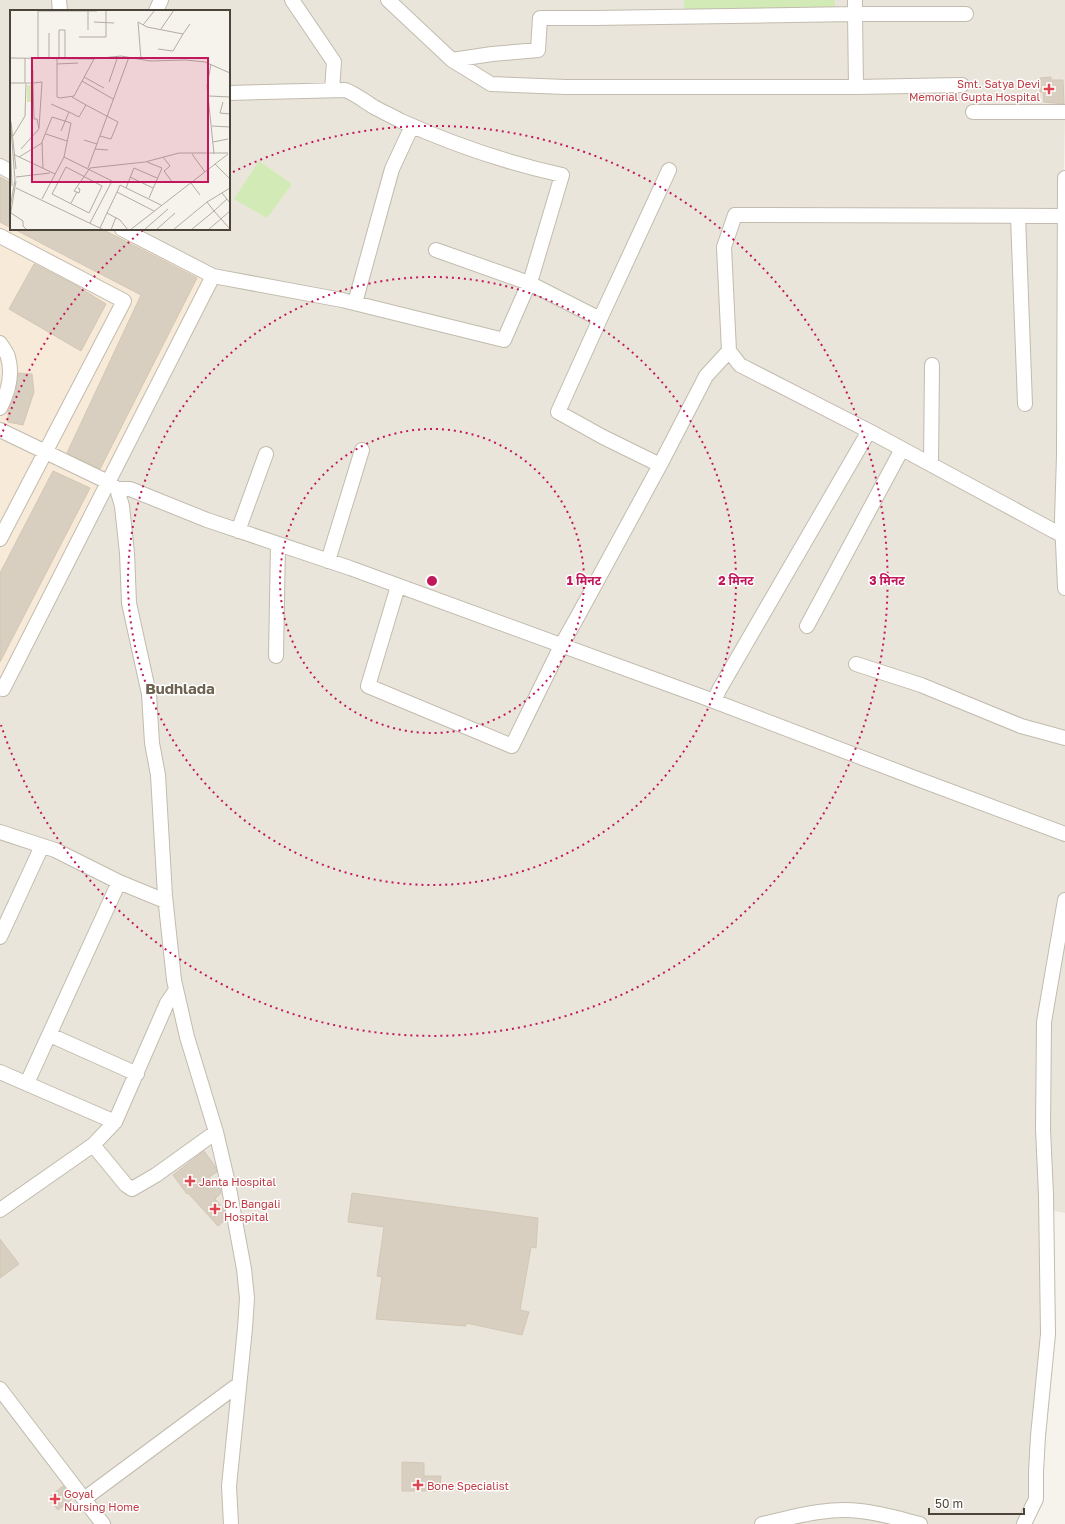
<svg xmlns="http://www.w3.org/2000/svg" width="1065" height="1524" viewBox="0 0 1065 1524" font-family="'Golos Text','Noto Sans Devanagari',sans-serif">
  <style>
    .residential { fill: #eae5da }
    .commercial { fill: #f7ead8 }
    .green { fill: #d2eab5 }
    .building { fill: #d8cfc1; stroke: #d3c7b4 }
    .lines { fill: none; stroke-linecap: round; stroke-linejoin: round }
    .minor-casing { stroke: #c2bbae; stroke-width: 16 }
    .minor { stroke: #fff; stroke-width: 14 }
    .ring { fill: none; stroke: #c2185b; stroke-width: 2; stroke-dasharray: 2 4 }
    .health-dot { fill: #e0444e; stroke: #fff; stroke-width: 1.5 }
    .labels { text-anchor: middle; dominant-baseline: central; stroke-width: 3; stroke-linejoin: round; paint-order: stroke }
    .health-label { font-size: 11px; fill: #be3a42; stroke: #fff; text-anchor: start }
    .district-label { font-size: 15px; font-weight: bold; fill: #6e6250; stroke: #fff }
    .inset-road { fill: none; stroke: #b2ada4; stroke-width: 1 }
    .view { fill: #c2185b; fill-opacity: 0.15; stroke: #c2185b; stroke-width: 2 }
    .inset-edge { fill: none; stroke: #4b4439; stroke-width: 2 }
    .centre { fill: #c2185b; stroke: #fff; stroke-width: 2 }
    .ring-label { font-size: 12px; text-anchor: middle; font-weight: bold; fill: #c2185b; stroke: #fff; stroke-width: 3; stroke-linejoin: round; paint-order: stroke }
  </style>
  <rect width="100%" height="100%" fill="#f6f3ec"/>
  <path class="residential" d="M0,0H1065V113L1063,218L1062,579L1065,600V832L110,482L125,229H229V11H11V170L0,165Z
    M108,485L116,490L147,695L168,935L243,1269L230,1524H105L0,1387V690Z
    M119,490L1065,835V896L1043,1022L1046,1259L1035,1485L1022,1524H926L860,1509L757,1524H233L248,1297L188,1036Z
    M1065,910V1213L1048,1210L1046,1022Z
    M0,1392L101,1524H0Z
    M830,1512L915,1524H768Z"/>
  <path class="commercial" d="M0,168L11,173V229H119L211,276L0,686Z"/>
  <path class="green" d="M684,0H835V9L684,10Z
    M259,161L292,184L267,218L234,199Z"/>
  <path class="building" d="M1051,77V80H1063L1064,104L1044,102L1043,92H1040V78Z
    M0,177L11,183V228L0,222Z
    M14,229H102L197,278L100,469L67,453L141,295Z
    M34,264L77,286L106,304L81,351L9,309Z
    M18,373L32,374L34,392L23,425L8,422V410L16,392Z
    M53,471L90,488L0,662V573Z
    M204,1151L215,1166L217,1172L209,1177L221,1190V1193L215,1199L224,1209L226,1219L218,1226L188,1193L187,1194L173,1175Z
    M352,1193L538,1218L536,1248L531,1247L520,1310L529,1312L522,1335L466,1323V1326L376,1319L382,1277L377,1276L384,1227L348,1222Z
    M0,1239L19,1264L0,1278Z
    M402,1462L424,1463V1476H441L440,1491H402Z
    M63,1486L73,1498L58,1510L48,1498Z"/>
  <g class="lines">
    <g class="minor-casing">
      <path id="minor" d="M59,0L60,11
        M292,0L334,62L332,90
        M388,0L452,60L492,54L538,50L540,18H594L855,14V0
        M156,11L161,0
        M452,60L491,84L566,87H856L855,14H966
        M856,87L962,85
        M973,112H1065
        M0,166L11,172
        M1065,178L1064,456L1062,520L1065,588
        M1018,216L1025,404
        M0,236L124,301L0,539
        M436,250L529,283L600,319L669,170
        M213,276L342,300L504,340L532,276L562,175C508,163 452,144 401,121C392,116 383,112 374,107C364,101 356,94 345,90L229,93
        M355,303L392,169L412,126
        M0,343C3,348 7,353 8,357C13,375 8,393 0,408
        M0,430L108,482L117,489L122,506L127,553L129,603L149,694L152,743L158,775L165,896L174,980L187,1037L216,1132L228,1183L244,1269L247,1298L245,1328L229,1486L231,1524
        M931,464L932,365
        M660,465L706,376L729,351
        M117,489H130L207,520L350,568L703,697L915,778L1065,834
        M238,531L266,454
        M1062,535L1054,531L869,431L740,365L729,351L724,247L735,215L1064,216
        M328,561L362,450
        M398,586L368,686L512,746L561,646L579,614L660,465L603,437L558,412L600,319
        M807,626L902,449
        M276,656L278,544
        M856,664L921,685L1021,726L1065,738
        M0,688L3,689L213,276L122,229
        M714,701L719,690L869,431
        M0,832L55,850L119,882L27,1083
        M119,882L165,901
        M0,937L42,846
        M50,1035L137,1074
        M0,1072L115,1122L167,1003L176,990
        M93,1145L115,1122
        M0,1210L93,1145L126,1185L132,1189L156,1175L216,1132
        M0,1389L103,1524
        M84,1499L239,1384
        M762,1524C794,1517 826,1507 860,1511C880,1513 900,1519 920,1524
        M1024,1524L1036,1499V1472L1038,1436L1048,1334L1046,1195L1043,1129L1044,1022L1065,900"/>
    </g>
    <use href="#minor" class="minor"/>
  </g>
  <g class="ring">
    <circle cx="432" cy="581" r="152"/>
    <circle cx="432" cy="581" r="304"/>
    <path d="M1 437A455 455 0 0 1 143 230M233 172A455 455 0 1 1 1 725"/>
  </g>
  <g class="health-dot">
    <path d="M1047 83h4v4h4v4h-4v4h-4v-4h-4v-4h4z"/>
    <path d="M188 1175h4v4h4v4h-4v4h-4v-4h-4v-4h4z"/>
    <path d="M213 1203h4v4h4v4h-4v4h-4v-4h-4v-4h4z"/>
    <path d="M416 1479h4v4h4v4h-4v4h-4v-4h-4v-4h4z"/>
    <path d="M53 1493h4v4h4v4h-4v4h-4v-4h-4v-4h4z"/>
  </g>
  <g class="labels">
    <g class="health-label">
      <text x="1040" y="83" text-anchor="end">Smt. Satya Devi<tspan x="1040" dy="13">Memorial Gupta Hospital</tspan></text>
      <text x="199" y="1181">Janta Hospital</text>
      <text x="224" y="1203">Dr. Bangali<tspan x="224" dy="13">Hospital</tspan></text>
      <text x="427" y="1485">Bone Specialist</text>
      <text x="64" y="1493">Goyal<tspan x="64" dy="13">Nursing Home</tspan></text>
    </g>
    <g class="district-label">
      <text x="180" y="688">Budhlada</text>
    </g>
  </g>
  <g transform="translate(10 10)">
    <rect width="220" height="220" fill="#f6f3ec"/>
    <path d="M17,75H23V92H17Z" fill="#d2eab5"/>
    <path class="inset-road" d="M28,1H87M84,12L104,13M133,15L145,0M151,19L164,0M78,20V1M173,24L180,14M69,27H96V0M0,48L82,49L111,46L140,51L176,50L195,52L220,63M15,48V73M28,48V0M39,48V23M47,48V87L50,88L64,86L84,49M49,48V20H55V48M131,49L128,12L137,17L173,24L163,41L148,39M47,54L68,53M201,54L197,76L204,144M23,60V73L32,72L29,118M74,67L94,78M72,71L103,89M99,72L108,46M0,73H15M199,86L220,87M62,87L76,95M213,92L210,103L220,104M41,94L59,102L51,121M59,102L69,107L76,95L108,112L101,129L90,126M0,106L5,170L0,198M1,112L6,159M202,116L220,117M36,124L57,131M3,126L15,106L16,73H23L24,109H27L29,119L11,139M0,130L2,176M74,130L87,134M203,132L218,129M85,139L98,140M182,144L195,162M5,145L45,164M9,147L32,133M153,147L160,156L154,161L163,173M137,152L152,158L139,188M205,154L220,169M56,157L92,176L79,203L42,184ZM33,158L32,132L42,107L61,113L54,147M78,158L119,47M6,167L40,163M120,167L143,178M181,173L190,185M6,178L94,220M68,178L70,179L69,183L64,181L80,158L135,152L169,143H218M116,178L124,158L147,168M107,182L110,175L151,195M212,183L220,193M32,189L54,147L102,171L80,213M217,189L204,201L197,192L220,178M61,193L67,182M1,203L13,211V216L17,220M97,203L107,182L144,201M0,207L6,171M90,218L97,203L110,210L118,220M101,220L106,207M120,220L218,144M134,220L158,199M146,220L165,203M163,220L197,192M181,220L204,201L220,219M198,220L220,201"/>
    <path class="view" d="M22,48H198V172H22Z"/>
    <rect width="220" height="220" class="inset-edge"/>
  </g>
  <circle cx="432" cy="581" r="6" class="centre"/>
  <g class="ring-label">
    <text x="584" y="585">1 मिनट</text>
    <text x="736" y="585">2 मिनट</text>
    <text x="887" y="585">3 मिनट</text>
  </g>
  <path d="M929 1508v6h95v-6" fill="none" stroke="#4b4439" stroke-width="2"/>
  <text x="935" y="1508" font-size="12" fill="#4b4439" stroke="#ffffff" stroke-width="3" paint-order="stroke">50 m</text>
</svg>
